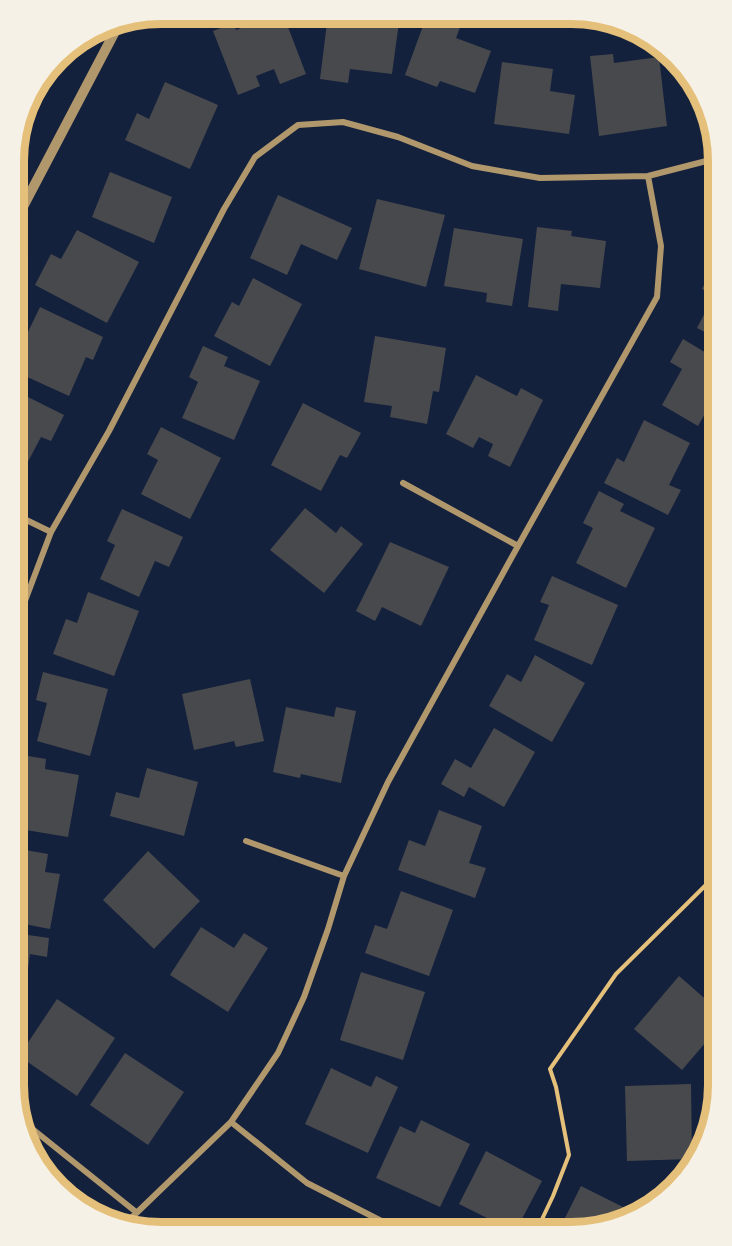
<svg xmlns="http://www.w3.org/2000/svg" width="732" height="1246" viewBox="0 0 732 1246" font-family="Figtree,sans-serif">
  <style>
    .building { fill: #48494c }
    .lines { fill: none; stroke-linecap: round; stroke-linejoin: round }
    .path { stroke: #e5c07b; stroke-width: 4 }
    .minor { stroke: #b1986c; stroke-width: 6 }
    .tertiary { stroke: #b1986c; stroke-width: 10 }
    .rim { fill: none; stroke: #e5c07b; stroke-width: 8 }
  </style>
  <rect width="100%" height="100%" fill="#14213d"/>
  <path class="building" d="M276,14H283L306,74L280,84L274,69L256,76L260,86L238,95L213,31L234,23L236,30Z
    M328,15H346L399,22L392,74L350,69L348,83L320,79Z
    M427,15H444L462,22L456,38L491,51L475,93L440,81L437,87L405,75Z
    M613,54L614,63L659,57L667,126L599,136L590,56Z
    M502,62L553,69L550,91L575,95L569,134L494,124Z
    M682,73H683L699,94L692,97Z
    M165,82L218,105L190,169L125,140L137,113L149,119Z
    M110,172L172,197L154,243L92,217Z
    M278,195L352,228L337,260L301,244L287,275L250,258Z
    M377,199L445,215L426,287L359,269Z
    M537,227L572,231L571,236L606,241L600,288L561,284L558,311L528,307Z
    M454,228L523,239L512,306L486,302L487,293L444,286Z
    M77,230L139,262L107,323L35,285L51,254L61,259Z
    M714,263L718,266V339L697,328L714,295L702,289Z
    M253,278L302,304L270,366L214,336L232,302L239,306Z
    M40,307L103,337L93,360L86,357L69,396L14,371V361Z
    M375,336L446,348L439,392L433,391L427,424L390,417L392,406L364,402Z
    M683,339L718,360V391L698,426L662,405L682,369L670,362Z
    M203,346L228,357L224,366L260,381L234,440L182,418L198,382L189,377Z
    M476,375L517,396L521,388L543,400L510,467L488,456L493,444L479,437L473,448L446,434Z
    M14,390L64,415L51,441L41,437L22,473L14,469Z
    M303,403L361,433L347,458L340,455L321,491L271,465Z
    M644,420L690,443L669,485L681,490L668,515L604,483L617,458L624,462Z
    M161,427L221,458L190,519L141,494L158,460L147,454Z
    M599,491L624,504L620,511L655,528L626,588L576,563L593,528L583,523Z
    M305,508L336,533L341,526L363,544L324,593L270,550Z
    M122,509L183,537L169,567L155,561L139,597L100,579L115,545L107,541Z
    M390,542L449,567L421,626L382,607L375,621L356,611Z
    M552,576L618,605L592,665L534,640L549,605L540,602Z
    M88,592L139,611L114,676L53,654L66,619L77,623Z
    M535,655L585,683L552,742L489,706L507,674L521,682Z
    M43,672L108,689L90,756L37,741L47,703L36,700Z
    M250,679L264,741L236,747L234,741L194,750L182,694Z
    M286,707L334,717L336,707L356,711L341,783L301,774L300,778L273,772Z
    M494,728L535,752L504,807L469,787L464,797L441,784L455,759L471,768Z
    M28,756L46,759L45,769L79,775L68,837L14,828V791L22,792Z
    M147,768L198,782L184,836L110,816L116,792L139,798Z
    M439,810L482,826L469,863L486,868L475,898L398,870L409,840L425,846Z
    M14,848L48,854L45,872L60,874L50,929L14,922Z
    M148,851L200,901L154,949L103,900Z
    M401,891L453,910L429,976L365,953L375,925L387,929Z
    M201,927L234,948L244,933L268,948L228,1012L170,975Z
    M14,933L49,938L47,957L30,954L23,1005L14,1003Z
    M361,972L425,992L403,1060L340,1040Z
    M679,976L718,1010V1028L682,1070L634,1029Z
    M57,999L115,1038L77,1096L19,1056Z
    M125,1053L184,1092L148,1145L90,1105Z
    M331,1068L371,1087L376,1076L398,1087L368,1153L305,1124Z
    M691,1084L692,1159L627,1161L625,1086Z
    M421,1120L470,1144L440,1207L376,1178L400,1126L415,1133Z
    M486,1151L542,1181L515,1232L459,1204Z
    M581,1186L637,1214L627,1221L572,1232H558Z
    M255,1224L270,1232H251Z"/>
  <g class="lines">
    <path class="path" d="M536,1232L553,1196L569,1155L556,1087L550,1069L616,974L718,873"/>
    <path class="minor" d="M403,483L518,546
      M14,514L51,532
      M14,630L51,532L109,431L224,209L255,157L298,125L343,122L398,137L472,166L540,178L648,176L718,158
      M246,841L344,876
      M20,1119L136,1212
      M231,1122L307,1183L403,1232
      M125,1224L231,1122L278,1053L304,997L328,929L344,876L388,782L518,546L657,297L661,246L648,176"/>
    <path class="tertiary" d="M18,130L61,53
      M15,222L120,22"/>
  </g>
  <path d="M0 0H732V1246H0ZM161 24H571A137 137 0 0 1 708 161V1085A137 137 0 0 1 571 1222H161A137 137 0 0 1 24 1085V161A137 137 0 0 1 161 24Z" fill="#f6f1e7" fill-rule="evenodd"/>
  <path class="rim" d="M161 24H571A137 137 0 0 1 708 161V1085A137 137 0 0 1 571 1222H161A137 137 0 0 1 24 1085V161A137 137 0 0 1 161 24Z"/>
</svg>
